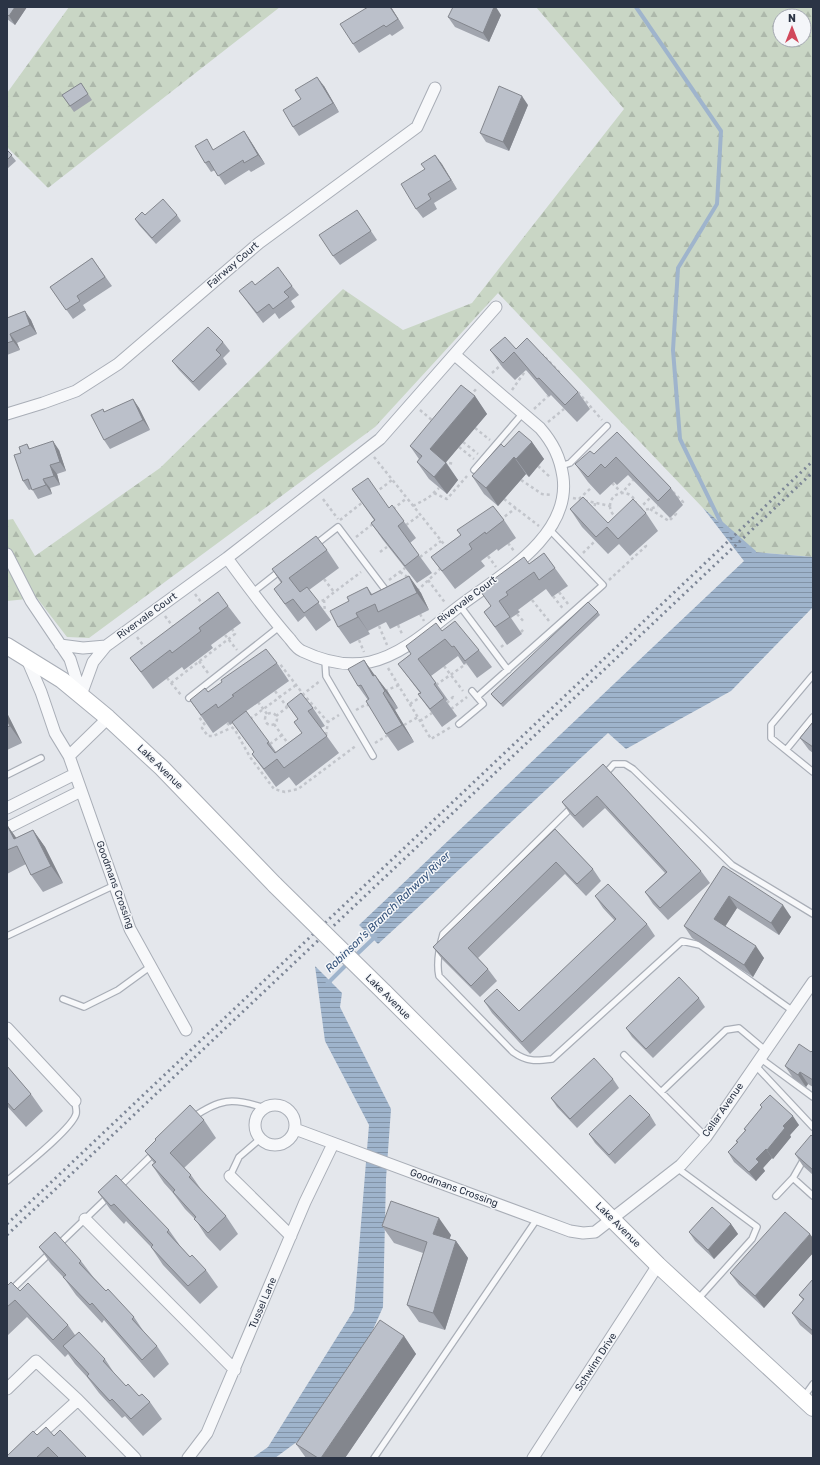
<svg xmlns="http://www.w3.org/2000/svg" width="820" height="1465" viewBox="0 0 820 1465" font-family="Rubik,sans-serif">
  <style>
    .forest { fill: url(#forest-firs); fill-rule: evenodd }
    .water { fill: url(#water-rules) }
    .lines { fill: none; stroke-linecap: round; stroke-linejoin: round }
    .stream { stroke: #9fb4cc; stroke-width: 4 }
    .service-casing { stroke: #a9aeb7; stroke-width: 8 }
    .minor-casing { stroke: #a9aeb7; stroke-width: 13 }
    .secondary-casing { stroke: #a9aeb7; stroke-width: 18 }
    .path { stroke: #c2c5cb; stroke-width: 2.5; stroke-dasharray: 3 3; stroke-linecap: butt }
    .service { stroke: #f7f8fa; stroke-width: 5.5 }
    .minor { stroke: #f7f8fa; stroke-width: 11 }
    .secondary { stroke: #fff; stroke-width: 16 }
    .rail { stroke: #7d8696; stroke-width: 3; stroke-dasharray: 2 4; stroke-linecap: butt }
    .secondary-bridge-casing { stroke: #a9aeb7; stroke-width: 18; stroke-linecap: butt }
    .secondary-bridge { stroke: #fff; stroke-width: 16 }
    .wall { fill: #a1a5ae }
    .shaded-wall { fill: #83868d }
    .building { fill: #bbc0ca; stroke: #83868d }
    .labels { text-anchor: middle; dominant-baseline: central; stroke-width: 3; stroke-linejoin: round; paint-order: stroke }
    .street-label { font-size: 10px; fill: #2b3445; stroke: #f4f6f9 }
    .water-label { font-size: 11px; font-style: italic; fill: #34527a; stroke: #f4f6f9 }
  </style>
  <defs>
    <pattern id="forest-firs" width="22" height="20" patternUnits="userSpaceOnUse"><rect width="22" height="20" fill="#c9d6c5"/><path d="M5 1l3.5 6h-7zM16 11l3.5 6h-7z" fill="#adb8ab"/></pattern>
    <pattern id="water-rules" width="6" height="5" patternUnits="userSpaceOnUse"><rect width="6" height="5" fill="#9fb4cc"/><path d="M0 2.5h6" fill="none" stroke="#8293a7"/></pattern>
  </defs>
  <rect width="100%" height="100%" fill="#e4e7ec"/>
  <path class="forest" d="M69,7H280L48,188L7,147V93Z
    M536,7H813V557L754,552L703,508L498,293L375,427L89,638L67,637L37,598L7,601V520L13,519L35,556L160,468L343,289L403,330L472,303L624,109ZM780,16H804V40H780Z"/>
  <path class="water" d="M703,508L754,552L813,557V607L731,691L626,749L608,733L378,944L359,925L744,561Z
    M315,966L342,993L340,1007L391,1109L386,1179L383,1307L336,1413L275,1458H252L268,1447L354,1310L369,1125L325,1041Z"/>
  <g class="lines">
    <path class="stream" d="M636,7L721,131L717,204L678,268L673,350L680,439L721,523L754,552
      M354,957L376,936
      M327,984L349,962"/>
    <g class="service-casing">
      <path id="service" d="M561,466L570,463L607,426
        M474,470L523,413
        M315,545L338,527L384,588
        M253,592L281,570
        M460,606L508,670
        M325,660L326,676L333,688L373,756
        M813,675L771,725V738L813,772
        M477,697L603,585L549,529
        M189,698L279,627
        M459,724L483,704L472,691
        M786,750L813,717
        M605,774L614,764H625L633,769L732,865L813,914
        M7,775L41,758
        M573,806L443,934C439,948 436,962 439,976L513,1052C527,1062 536,1061 552,1059L682,941L700,945L793,1011
        M7,936L115,885
        M63,999L84,1007L118,990L151,966
        M624,1055L706,1137
        M760,1058L813,1097
        M755,1065L813,1127
        M661,1092L726,1030L739,1028L765,1050
        M192,1118C219,1099 232,1097 264,1108
        M677,1168L757,1227L752,1239L698,1299
        M230,1176L239,1157L260,1139
        M793,1178L813,1196
        M7,1181C21,1169 72,1129 76,1114C77,1110 75,1105 75,1101
        M119,1187L155,1152
        M776,1196L793,1178L805,1157
        M58,1245L108,1197
        M7,1294L51,1252
        M803,1398L813,1384
        M374,1458L537,1219"/>
    </g>
    <g class="minor-casing">
      <path id="minor" d="M7,414L43,403L76,391L118,364L259,243L417,127L435,88
        M7,554L31,601L70,659L81,694
        M227,558C247,585 267,613 290,639C293,643 297,649 302,651C323,661 347,667 370,662C405,654 433,626 461,605C501,575 571,536 563,477C560,457 553,443 540,428L455,355
        M60,645L83,648L106,646
        M26,657L41,692L55,733L69,756L130,929L186,1030
        M81,695L93,662L106,646L227,558L380,439L496,307
        M69,756L108,718
        M7,808L75,774
        M7,828L81,791
        M7,1028L75,1101
        M255 1125a20 20 0 1 1 40 0a20 20 0 1 1-40 0Z
        M295,1129L570,1231L583,1233L595,1232L681,1165L706,1137L813,982
        M230,1176L291,1236
        M85,1219L235,1370
        M7,1389L36,1361L78,1400L14,1458
        M78,1400L135,1458
        M188,1458L207,1433L305,1202L333,1144
        M533,1458L658,1265"/>
    </g>
    <g class="secondary-casing">
      <path id="secondary" d="M7,646L62,680L108,718L162,768L275,885
        M384,992L658,1265L813,1408"/>
    </g>
    <path class="path" d="M541,357L543,355L560,373
      M492,373L502,364L503,365
      M512,390L526,370
      M578,392L602,420
      M470,396L477,388
      M534,409L548,396
      M420,410L433,421
      M548,422L564,409
      M475,428L490,440
      M463,442L478,454
      M459,447L474,459
      M374,457L447,548
      M444,466L449,463L455,464
      M538,466L551,478
      M521,480L542,494L552,495
      M612,483L622,493L633,480
      M673,492L683,502L681,503
      M375,493L392,480
      M434,493L447,499L467,476
      M610 506a13 13 0 1 1 26 0a13 13 0 1 1-26 0Z
      M573,498L610,506
      M323,499L338,519
      M504,499L539,526
      M579,499L592,487
      M413,506L428,498L439,488
      M393,509L407,498
      M639,509L650,498
      M650,509L669,521L676,514L675,513
      M640,510L650,509L658,506
      M594,512L595,503
      M340,520L363,502
      M500,520L516,508
      M406,525L420,515
      M356,537L374,523
      M508,543L514,551
      M380,552L387,547
      M583,553L595,541
      M488,556L496,567
      M420,557L441,541
      M400,572L409,578
      M324,579L334,592
      M389,580L405,568
      M428,580L446,604
      M609,580L646,546L644,544
      M417,591L442,567
      M559,592L568,604
      M195,594L204,606
      M553,596L564,610
      M324,600L325,612
      M532,600L549,621
      M316,603L324,600L361,572
      M420,614L424,621
      M517,614L525,623
      M165,616L174,628
      M398,625L403,636
      M379,626L387,645
      M521,632L524,629
      M225,635L237,650
      M137,637L146,649
      M359,640L364,652
      M501,647L506,643
      M199,661L208,673
      M444,666L463,691
      M276,667L280,664L303,694L328,722
      M388,668L431,739L451,727
      M167,678L181,695
      M171,683L235,634L232,629
      M436,685L466,664
      M275,691L287,707
      M385,691L399,685
      M302,695L320,681
      M258,702L267,714
      M447,703L453,697L454,698
      M410,704L422,696
      M451,709L467,697
      M356,710L365,705H371
      M265 719a6 6 0 1 1 12 0a6 6 0 1 1-12 0Z
      M203,714L199,717L205,725L202,728L208,736H213L231,728
      M276,716L290,705
      M250,719L296,685
      M420,721L432,713
      M227,723L235,730L250,757L274,789L285,792L298,789L357,745
      M274,724L289,745
      M404,725L418,717
      M326,735L328,722L339,715
      M375,743L388,735
      M270,744L282,735"/>
    <use href="#service" class="service"/>
    <use href="#minor" class="minor"/>
    <use href="#secondary" class="secondary"/>
    <path class="rail" d="M7,1224L813,461
      M7,1235L813,472"/>
    <g class="secondary-bridge-casing">
      <path id="secondary-bridge" d="M275,885L384,992"/>
    </g>
    <use href="#secondary-bridge" class="secondary-bridge"/>
  </g>
  <path class="wall" d="M7,7H27L15,25L7,19Z
    M391,7L404,28L392,36L390,34L359,53L353,44Z
    M501,15L489,42L455,27L448,17Z
    M81,83L92,100L74,112L62,95Z
    M324,86L339,112L299,136L293,127Z
    M528,105L509,151L486,142L480,133Z
    M244,131L265,164L251,172L249,170L225,185L215,170L211,172L205,163L214,150Z
    M7,150L16,161L7,169Z
    M435,155L457,189L434,203L437,209L423,218L416,209L425,169Z
    M357,210L377,240L340,265L333,256Z
    M145,215H177L181,221L156,244L139,225L135,219Z
    M92,258L112,286L83,305L86,310L73,319L50,287Z
    M255,285L292,286L299,295L291,301L295,307L279,319L275,313L263,323L239,291Z
    M25,311L31,320L37,334L17,343L20,350L7,355V318Z
    M223,342L230,351L223,358L227,364L199,391L179,370L172,361Z
    M516,349L578,392L590,409L577,422L551,395L549,397L526,370L515,380L503,368L490,350Z
    M475,396L487,414L446,462L458,480L447,494L429,479L417,462L419,459L410,446Z
    M133,399L139,408L150,430L110,449L104,440L103,409L105,412Z
    M617,432L671,488L683,505L670,518L628,475L617,485L614,482L600,495L588,482L575,464L594,454Z
    M532,442L544,459L529,477L526,474L498,506L484,494L472,476L504,447Z
    M27,444L30,449L59,450L66,471L57,474L60,485L50,488L52,494L38,499L32,489L29,490L23,481L21,453Z
    M352,489L389,508L392,505L416,538L410,543L432,573L417,583L383,540L371,523L374,520Z
    M570,509L608,523L646,513L658,531L630,556L619,544L608,554L582,527Z
    M504,520L516,538L498,551L497,549L481,561L485,566L455,589L431,557L461,535Z
    M327,550L339,568L309,590L331,620L316,631L305,616L298,622L286,606L274,589L281,583L272,569Z
    M544,553L568,586L552,597L546,589L518,610L520,612L511,618L522,634L507,645L484,612L491,606L496,582L529,564Z
    M409,576L421,593L429,610L390,629L386,622L368,631L370,634L350,644L338,627L349,601L367,587L372,594Z
    M228,606L241,623L211,645L213,648L184,670L182,667L153,689L130,658Z
    M598,612L600,615L503,707L493,697L491,694Z
    M442,631L479,650L492,667L477,678L466,663L464,665L458,656L431,676L448,700L446,701L457,716L442,727L418,694L420,693L398,664L411,654L406,646Z
    M364,660L374,675L388,692L398,708L395,710L414,742L398,751L386,734L368,700L358,686Z
    M277,663L289,681L245,712L269,742L276,752L302,733L294,722L298,719L287,704L313,708L325,726L321,728L339,753L296,786L289,777L276,787L252,754L254,752L233,723L230,725L228,722L213,733L190,700Z
    M7,713L22,743L7,750Z
    M813,722V753L809,750L800,738Z
    M603,764L701,871L710,883L668,920L653,904L645,892L665,873L605,808L583,828L570,814L562,802Z
    M7,825L16,838L33,830L45,847L63,883L43,892L31,875L26,864L7,874Z
    M555,829L593,869L601,881L586,896L565,874L478,958L488,969L497,981L480,997L442,959L433,947Z
    M723,866L791,917L779,935L737,908L725,927L764,958L753,977L692,938L684,926Z
    M595,896L647,924L655,936L530,1054L492,1013L484,1001L519,1011L615,921L603,908Z
    M699,998L705,1007L653,1058L632,1037L626,1028Z
    M813,1050V1087L808,1084L806,1087L793,1078L785,1066L811,1052Z
    M7,1066L31,1094L43,1111L26,1127L7,1106Z
    M613,1079L619,1088L577,1128L557,1107L551,1098Z
    M760,1105L799,1125L790,1135L791,1137L773,1159L772,1158L763,1168L765,1171L756,1181L734,1162L728,1152L737,1142L736,1141L745,1131L744,1129L762,1107Z
    M650,1115L656,1125L615,1164L595,1143L589,1134Z
    M204,1120L216,1138L184,1168L191,1175L203,1192L226,1216L238,1234L220,1251L206,1236L195,1219L185,1209L173,1193L164,1183L152,1165L154,1163L145,1151L156,1141L155,1139Z
    M813,1137V1175L803,1166L795,1154Z
    M98,1192L169,1230L181,1247L190,1257L206,1270L218,1287L200,1304L163,1265L151,1247L126,1221L124,1224L110,1209Z
    M731,1224L738,1234L714,1259L695,1241L689,1232Z
    M382,1226L451,1235L449,1239L456,1241L468,1258L445,1330L419,1322L407,1305L423,1253L394,1243Z
    M813,1238V1253L764,1308L739,1285L730,1273Z
    M39,1247L81,1261L94,1278L106,1291L134,1317L146,1335L157,1346L169,1364L154,1378L104,1320L102,1323L76,1295L64,1278L51,1264Z
    M813,1279V1336L800,1325L792,1313L803,1300L799,1295Z
    M7,1286L20,1291L68,1325L75,1335L105,1359L116,1376L126,1386L139,1396L150,1402L162,1419L143,1436L125,1416L122,1418L99,1393L87,1377L75,1364L68,1354L65,1357L27,1317L7,1336Z
    M404,1336L416,1354L345,1458H306L296,1444Z
    M37,1435L54,1436L87,1458H7Z"/>
  <path class="shaded-wall" d="M15,7H27L15,25L9,16Z
    M390,7H391L404,28Z
    M494,7H496L501,15L489,42L483,33Z
    M317,77L324,86L339,112L333,103Z
    M522,96L528,105L509,151L503,142Z
    M244,131L250,140L265,164L258,155Z
    M435,155L442,164L457,189L451,180Z
    M25,311L31,320L37,334L30,325Z
    M10,334L17,343L20,350L13,341Z
    M475,396L487,414L442,467L430,449Z
    M133,399L139,408L150,430L143,420Z
    M53,441L59,450L66,471L60,462Z
    M532,442L544,459L529,477L516,459Z
    M514,457L526,474L498,506L486,488Z
    M446,463L458,480L447,494L434,477Z
    M50,465L57,474L60,485L54,476Z
    M43,479L50,488L52,494L46,485Z
    M409,576L421,593L429,610L417,593Z
    M356,613L370,634L358,617Z
    M364,660L376,677L385,693L373,676Z
    M375,675L388,692L398,708L385,691Z
    M383,693L395,710L414,742L402,725Z
    M7,713L22,743L10,726L7,720Z
    M7,825L20,843L14,839Z
    M33,830L45,847L63,883L51,866Z
    M729,896L737,908L722,931L714,919Z
    M783,905L791,917L779,935L771,923Z
    M756,946L764,958L753,977L744,965Z
    M800,1072L808,1084L806,1087L798,1075Z
    M793,1116L799,1125L790,1135L791,1137L773,1159L767,1150L783,1126Z
    M766,1149L772,1158L763,1168L765,1171L756,1181L749,1172L756,1159Z
    M439,1218L451,1235L445,1251L433,1234Z
    M731,1224L738,1234L714,1259L708,1250Z
    M810,1234L813,1238V1253L764,1308L755,1296Z
    M456,1241L468,1258L445,1330L433,1313Z
    M404,1336L416,1354L345,1458H321Z"/>
  <path class="building" d="M7,7H15L9,16L7,14Z
    M368,7H390L398,19L386,27L384,25L353,44L340,24Z
    M453,7H494L483,33L448,17Z
    M317,77L333,103L293,127L283,110L301,99L295,90Z
    M81,83L88,94L70,106L62,95Z
    M499,86L522,96L503,142L480,133Z
    M244,131L258,155L244,163L243,160L218,176L209,161L205,163L195,146L207,139L213,150Z
    M7,150L12,155L7,160Z
    M435,155L451,180L428,194L431,199L416,209L401,184L425,169L421,164Z
    M163,199L177,215L152,238L135,219L142,212L145,215Z
    M357,210L371,231L333,256L319,235Z
    M92,258L105,277L77,296L80,301L66,310L50,287Z
    M278,267L292,286L284,292L289,297L273,309L269,304L257,313L239,291L252,281L255,285Z
    M25,311L30,325L10,334L13,341L7,343V318Z
    M208,327L223,342L216,350L221,355L193,382L172,361Z
    M505,337L516,349L527,338L578,392L565,405L539,378L537,379L514,352L503,363L490,350Z
    M461,385L475,396L430,449L446,463L434,477L417,462L422,456L410,446Z
    M133,399L143,420L104,440L91,415L103,409L104,412Z
    M519,431L532,442L516,459L514,457L486,488L472,476L501,444L504,447Z
    M617,432L671,488L658,501L616,457L605,468L601,464L588,477L575,464L590,451L594,454Z
    M53,441L60,462L50,465L54,476L43,479L46,485L32,490L28,479L23,481L14,455L21,453L19,447L27,444L29,449Z
    M368,478L389,508L392,505L404,521L398,526L419,555L405,566L371,523L375,520L352,489Z
    M583,497L608,523L633,499L646,513L618,539L607,527L596,537L570,509Z
    M493,506L504,520L486,534L485,532L469,544L472,549L442,571L431,557L461,535L457,530Z
    M316,536L327,550L289,578L300,592L307,587L319,602L304,613L293,599L285,604L274,589L282,582L272,569Z
    M544,553L555,568L539,580L534,572L506,592L508,595L499,601L510,617L495,627L484,612L491,606L481,592L496,582L494,579L524,557L529,564Z
    M409,576L417,593L378,612L375,604L356,613L358,617L338,627L330,611L349,601L347,597L367,587L371,595Z
    M218,592L228,606L199,628L201,631L172,653L170,650L141,672L130,658Z
    M588,602L598,612L501,704L491,694Z
    M455,621L479,650L465,661L454,646L452,647L445,639L418,659L436,683L434,684L444,698L430,709L418,694L421,693L398,664L411,654L406,646L436,623L442,631Z
    M266,649L277,663L232,695L234,696L218,708L216,704L201,715L190,700L205,688L208,692L222,682L221,680Z
    M364,660L373,676L375,675L385,691L383,693L402,725L386,734L366,701L369,699L361,685L358,686L348,669Z
    M301,693L313,708L308,711L327,736L284,768L277,759L264,769L252,754L254,752L232,722L246,711L269,742L267,743L275,753L302,733L294,722L298,719L287,704Z
    M7,720L10,726L7,727Z
    M813,722V747L800,738Z
    M603,764L701,871L660,908L645,892L667,872L597,796L575,816L562,802Z
    M7,825L14,839L33,830L51,866L31,875L17,846L7,850Z
    M555,829L593,869L577,884L556,862L468,948L488,969L471,986L433,947Z
    M723,866L783,905L771,923L729,896L714,919L756,946L744,965L684,926Z
    M608,884L647,924L522,1042L484,1001L497,989L519,1011L616,919L595,896Z
    M679,977L699,998L646,1049L626,1028Z
    M799,1044L811,1052L813,1050V1080L800,1072L798,1075L785,1066Z
    M594,1058L613,1079L570,1119L551,1098Z
    M7,1066L31,1094L14,1110L7,1102Z
    M630,1095L650,1115L609,1155L589,1134Z
    M770,1095L793,1116L783,1126L785,1128L767,1150L766,1149L756,1159L759,1162L749,1172L728,1152L738,1142L736,1141L746,1130L744,1129L762,1107L760,1105Z
    M190,1105L204,1120L170,1153L191,1175L189,1177L226,1216L208,1233L194,1219L196,1217L173,1192L175,1190L152,1165L156,1162L145,1151L156,1140L155,1139Z
    M811,1135L813,1137V1170L795,1154Z
    M116,1175L169,1230L167,1232L190,1257L192,1255L206,1270L188,1286L151,1247L153,1245L114,1204L111,1206L98,1192Z
    M391,1201L439,1218L433,1234L456,1241L433,1313L407,1305L427,1242L382,1226Z
    M712,1207L731,1224L708,1250L689,1232Z
    M785,1212L810,1234L755,1296L730,1273Z
    M55,1232L81,1261L79,1263L106,1291L108,1289L134,1317L132,1319L157,1346L142,1360L92,1303L90,1305L63,1277L66,1275L39,1247Z
    M813,1279V1331L792,1313L804,1299L799,1295Z
    M11,1282L20,1291L28,1283L68,1325L53,1340L15,1300L7,1307V1286Z
    M380,1320L404,1336L321,1458H318L296,1444Z
    M79,1332L105,1359L103,1361L126,1386L128,1384L139,1396L142,1394L150,1402L131,1419L112,1399L110,1401L87,1376L89,1374L63,1346Z
    M46,1427L54,1436L60,1430L87,1458H59L48,1447L36,1458H7V1456L33,1431L37,1435Z"/>
  <g class="labels">
    <g class="street-label">
      <text transform="translate(233 265) rotate(-41)">Fairway Court</text>
      <text transform="translate(467 600) rotate(-37)">Rivervale Court</text>
      <text transform="translate(147 616) rotate(-36)">Rivervale Court</text>
      <text transform="translate(160 767) rotate(44)">Lake Avenue</text>
      <text transform="translate(115 885) rotate(70)">Goodmans Crossing</text>
      <text transform="translate(388 997) rotate(45)">Lake Avenue</text>
      <text transform="translate(723 1110) rotate(-55)">Cellar Avenue</text>
      <text transform="translate(454 1188) rotate(20)">Goodmans Crossing</text>
      <text transform="translate(618 1225) rotate(45)">Lake Avenue</text>
      <text transform="translate(263 1303) rotate(-67)">Tussel Lane</text>
      <text transform="translate(596 1362) rotate(-57)">Schwinn Drive</text>
    </g>
    <g class="water-label">
      <text transform="translate(388 912) rotate(-44)">Robinson's Branch Rahway River</text>
    </g>
  </g>
  <rect width="820" height="1465" fill="none" stroke="#2b3445" stroke-width="16"/>
  <g transform="translate(792 28)"><circle r="19" fill="#f4f6f9" stroke="#a4a8b1"/>
  <path d="M0-3L7 15L0 10L-7 15Z" fill="#d1495b"/>
  <text y="-6" font-size="11" font-weight="bold" text-anchor="middle" fill="#2b3445">N</text>
  </g>
</svg>
